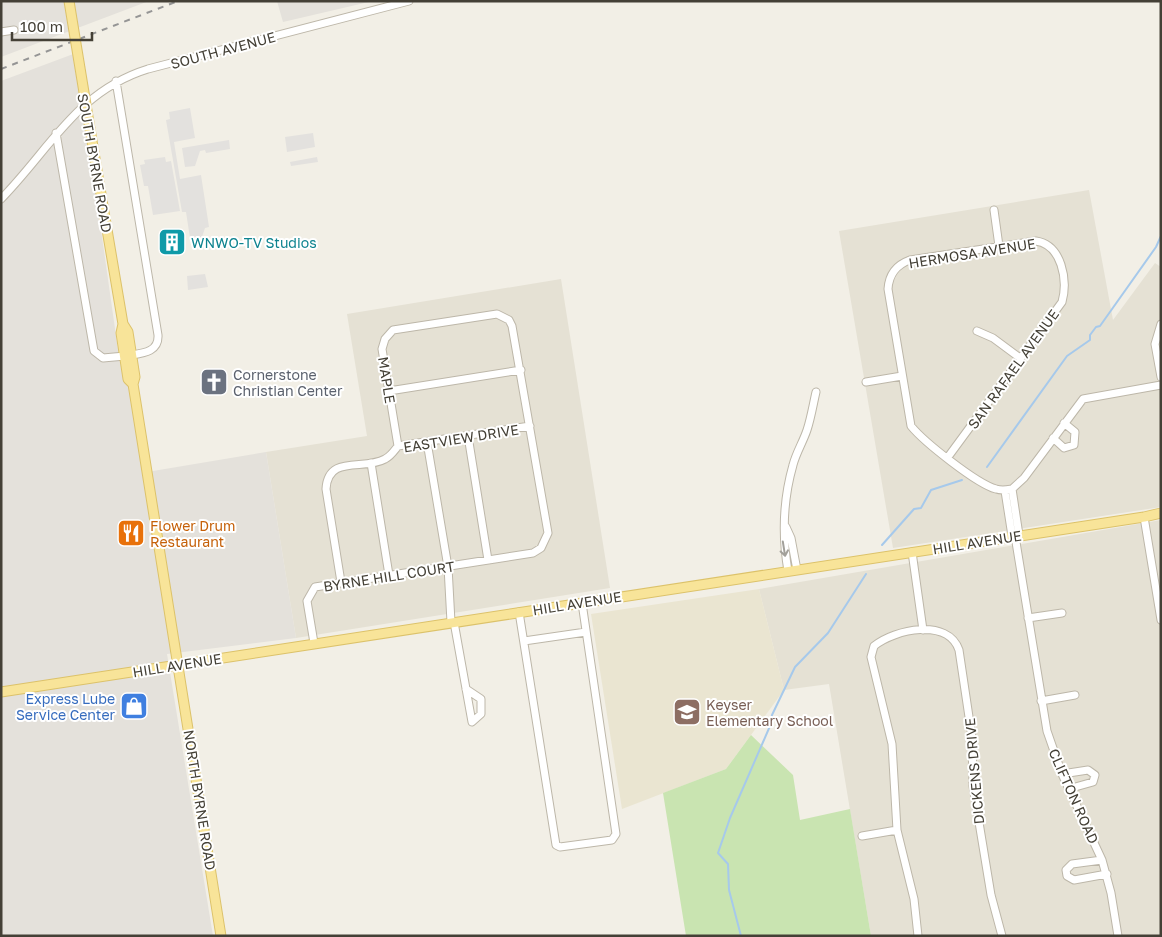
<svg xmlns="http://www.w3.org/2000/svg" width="1162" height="937" viewBox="0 0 1162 937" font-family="'Golos Text',sans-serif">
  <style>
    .residential { fill: #e5e1d4 }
    .industrial { fill: #e4e1db }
    .education { fill: #eae5d1 }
    .green { fill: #c9e4b1 }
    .parking { fill: #e3e1de }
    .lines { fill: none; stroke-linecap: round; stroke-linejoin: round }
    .stream { stroke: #a6c9eb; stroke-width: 2 }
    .minor-casing { stroke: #bdb7a9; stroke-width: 9 }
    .major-casing { stroke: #dcc26a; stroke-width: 11 }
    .minor { stroke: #fff; stroke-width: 7 }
    .major { stroke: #f8e499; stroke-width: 9 }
    .rail { stroke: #959595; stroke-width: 2; stroke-dasharray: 6 6; stroke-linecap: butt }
    .major-bridge-casing { stroke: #dcc26a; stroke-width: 11; stroke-linecap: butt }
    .major-bridge { stroke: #f8e499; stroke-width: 9 }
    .oneway { stroke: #a2a09a }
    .labels { text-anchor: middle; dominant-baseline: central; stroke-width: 4; stroke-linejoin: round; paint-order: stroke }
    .street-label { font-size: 14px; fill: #444036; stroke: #fff }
    .culture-label { font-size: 14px; fill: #0d838f; stroke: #fff; text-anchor: start }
    .worship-label { font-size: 14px; fill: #5b616d; stroke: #fff; text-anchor: start }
    .food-label { font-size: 14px; fill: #c56008; stroke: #fff; text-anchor: start }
    .shop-label { font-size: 14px; fill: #366cbe; stroke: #fff; text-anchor: end }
    .education-label { font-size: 14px; fill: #785e54; stroke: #fff; text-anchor: start }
  </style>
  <rect width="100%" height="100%" fill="#f2efe6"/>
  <path class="residential" d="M1089,190L1113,320L1155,263L1161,267V507L893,548L839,231Z
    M561,279L610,588L296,638L266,452L367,436L347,314Z
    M1161,520V936H871L829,684L784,690L759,589Z"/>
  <path class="industrial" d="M1,1H149L1,57Z
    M277,1H373L283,22Z
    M76,53L119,357L137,411L147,472L266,452L296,638L167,654L213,936H1V81Z"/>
  <path class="education" d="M759,589L784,690L726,769L622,809L591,614Z"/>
  <path class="green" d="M751,735L793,775L800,820L850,809L871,936H686L663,793L726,769Z"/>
  <path class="parking" d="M190,108L195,138L174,142L180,179L201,175L209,227L205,228L202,237L190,238L186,212H182L166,120L170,119L169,112Z
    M313,133L315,147L287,152L285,137Z
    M229,140L230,149L206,153L205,150L200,151L195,166L185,167L182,148Z
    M165,157L166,162L171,161L180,211L153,215L148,186H144L140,165L145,164L144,160Z
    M317,157L318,162L291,166L290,162Z
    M205,274L208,287L188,290L187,276Z"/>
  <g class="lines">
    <path class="stream" d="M987,467L1067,356L1090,340V335L1096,327L1100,326L1156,247L1161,236
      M882,545L914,509L921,508L931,490L962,480
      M741,936L729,890L728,864L718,853L730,818L770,726L772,715L795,667L828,633L866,574"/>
    <g class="minor-casing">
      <path id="minor" d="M1,32L14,30
        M116,81L158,335C159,351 145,353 132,355
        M56,133L94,351L103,358L125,356
        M1,199C50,149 77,91 148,69L409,1
        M994,210L999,246
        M1161,324L1155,344L1161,377
        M977,331L993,338L1020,358
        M866,382L902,376
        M389,391L521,370
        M468,436L488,560
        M1053,438L1064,448L1074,445L1075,432L1064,423
        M427,442L448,567L451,622
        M948,457L1062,302C1068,280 1062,245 1036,241L910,260C896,265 889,274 888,289L911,426C924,442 977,484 996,489C1002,491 1006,490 1012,489L1024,478L1083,399L1161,385
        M371,463L389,575
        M1012,489L1019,535
        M1005,491L1012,536
        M1144,517L1161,620
        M786,527L791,538L797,570
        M1015,536L1047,731L1062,774L1102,860L1111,893L1118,936
        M912,552L923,630
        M788,571C782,536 783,500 793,465C796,453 803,442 807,430C811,418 813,405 816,392
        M341,582L326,489C328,454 364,471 385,459C391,456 394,451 398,446L530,426
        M519,612L556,845L560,847L612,840L616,834L582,603
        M1028,618L1062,613
        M454,622L472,722L481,714V699L466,689
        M524,641L586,632
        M314,643L307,601L315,587L533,553L541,548L548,533L512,326L509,320L497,314L393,330L385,339L382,349L398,446
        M1041,701L1075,695
        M1062,774L1088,770L1095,775L1093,782L1068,789
        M862,836L897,830
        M1102,860L1072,864L1066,870L1067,876L1074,880L1107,874
        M918,936L914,899L897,830L892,744L871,657L874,646C895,629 948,618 959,650L972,737L973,786L991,895L1002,936"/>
    </g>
    <g class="major-casing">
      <path id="major" d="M90,129L123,324L121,333L128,379L133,384L221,936
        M123,324L128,332L135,377L133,384
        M1,692L1144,517L1161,513"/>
    </g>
    <use href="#minor" class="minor"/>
    <use href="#major" class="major"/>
    <path class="rail" d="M1,69L178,1"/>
    <g class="major-bridge-casing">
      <path id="major-bridge" d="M69,1L90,129"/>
    </g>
    <use href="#major-bridge" class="major-bridge"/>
  </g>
  <defs><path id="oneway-shaft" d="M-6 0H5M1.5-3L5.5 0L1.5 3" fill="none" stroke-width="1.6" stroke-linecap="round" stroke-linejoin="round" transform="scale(1.25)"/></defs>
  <use class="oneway" href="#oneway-shaft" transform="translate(784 549) rotate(81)"/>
  <defs>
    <g id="building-square" transform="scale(1.4375)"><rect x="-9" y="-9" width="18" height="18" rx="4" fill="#0f9aa8" stroke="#fff"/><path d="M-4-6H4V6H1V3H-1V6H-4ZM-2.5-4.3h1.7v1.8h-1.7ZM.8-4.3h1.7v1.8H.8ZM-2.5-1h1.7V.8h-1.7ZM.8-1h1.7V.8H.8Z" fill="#fff"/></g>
    <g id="church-square" transform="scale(1.4375)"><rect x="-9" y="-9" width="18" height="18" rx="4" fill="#6b7280" stroke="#fff"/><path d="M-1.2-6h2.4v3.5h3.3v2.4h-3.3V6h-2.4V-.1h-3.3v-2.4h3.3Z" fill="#fff"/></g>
    <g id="restaurant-square" transform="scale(1.4375)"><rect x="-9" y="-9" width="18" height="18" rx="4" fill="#e8710a" stroke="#fff"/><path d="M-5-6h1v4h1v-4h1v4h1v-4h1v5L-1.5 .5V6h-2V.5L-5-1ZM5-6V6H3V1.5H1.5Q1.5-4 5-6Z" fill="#fff"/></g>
    <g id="shop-square" transform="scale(1.4375)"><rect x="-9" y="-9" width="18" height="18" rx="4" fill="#3f7fe0" stroke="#fff"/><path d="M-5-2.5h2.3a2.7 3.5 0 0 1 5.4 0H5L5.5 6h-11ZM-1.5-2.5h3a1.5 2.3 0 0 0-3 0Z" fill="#fff"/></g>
    <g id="school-square" transform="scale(1.4375)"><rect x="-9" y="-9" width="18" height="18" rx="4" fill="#8d6e63" stroke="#fff"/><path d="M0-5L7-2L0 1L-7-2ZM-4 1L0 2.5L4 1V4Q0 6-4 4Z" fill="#fff"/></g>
  </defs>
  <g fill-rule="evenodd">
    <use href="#building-square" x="172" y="242"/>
    <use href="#church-square" x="214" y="382"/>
    <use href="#restaurant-square" x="131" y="533"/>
    <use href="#shop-square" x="134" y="706"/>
    <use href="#school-square" x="687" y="712"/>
  </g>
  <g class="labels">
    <g class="street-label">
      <text transform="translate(223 50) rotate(-15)">SOUTH AVENUE</text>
      <text transform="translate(95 163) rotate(80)">SOUTH BYRNE ROAD</text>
      <text transform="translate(972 253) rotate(-9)">HERMOSA AVENUE</text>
      <text transform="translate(1013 369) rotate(-54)">SAN RAFAEL AVENUE</text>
      <text transform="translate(387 380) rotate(81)">MAPLE</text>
      <text transform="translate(461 438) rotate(-9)">EASTVIEW DRIVE</text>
      <text transform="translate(977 542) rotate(-9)">HILL AVENUE</text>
      <text transform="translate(389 576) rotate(-9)">BYRNE HILL COURT</text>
      <text transform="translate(577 603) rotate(-9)">HILL AVENUE</text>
      <text transform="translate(177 665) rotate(-9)">HILL AVENUE</text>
      <text transform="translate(974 771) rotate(-95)">DICKENS DRIVE</text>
      <text transform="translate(1074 796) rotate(66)">CLIFTON ROAD</text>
      <text transform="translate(200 800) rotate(81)">NORTH BYRNE ROAD</text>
    </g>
    <g class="culture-label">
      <text x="191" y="242">WNWO-TV Studios</text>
    </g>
    <g class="worship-label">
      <text x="233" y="374">Cornerstone<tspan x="233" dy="16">Christian Center</tspan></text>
    </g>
    <g class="food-label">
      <text x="150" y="525">Flower Drum<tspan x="150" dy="16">Restaurant</tspan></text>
    </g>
    <g class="shop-label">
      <text x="115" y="698">Express Lube<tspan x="115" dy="16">Service Center</tspan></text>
    </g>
    <g class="education-label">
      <text x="706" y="704">Keyser<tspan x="706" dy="16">Elementary School</tspan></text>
    </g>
  </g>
  <rect width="1162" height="937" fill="none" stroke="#444036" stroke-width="5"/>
  <path d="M12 32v8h80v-8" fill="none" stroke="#444036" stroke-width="2.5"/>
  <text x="20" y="32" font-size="15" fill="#444036" stroke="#ffffff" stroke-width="4" paint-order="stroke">100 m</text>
</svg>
